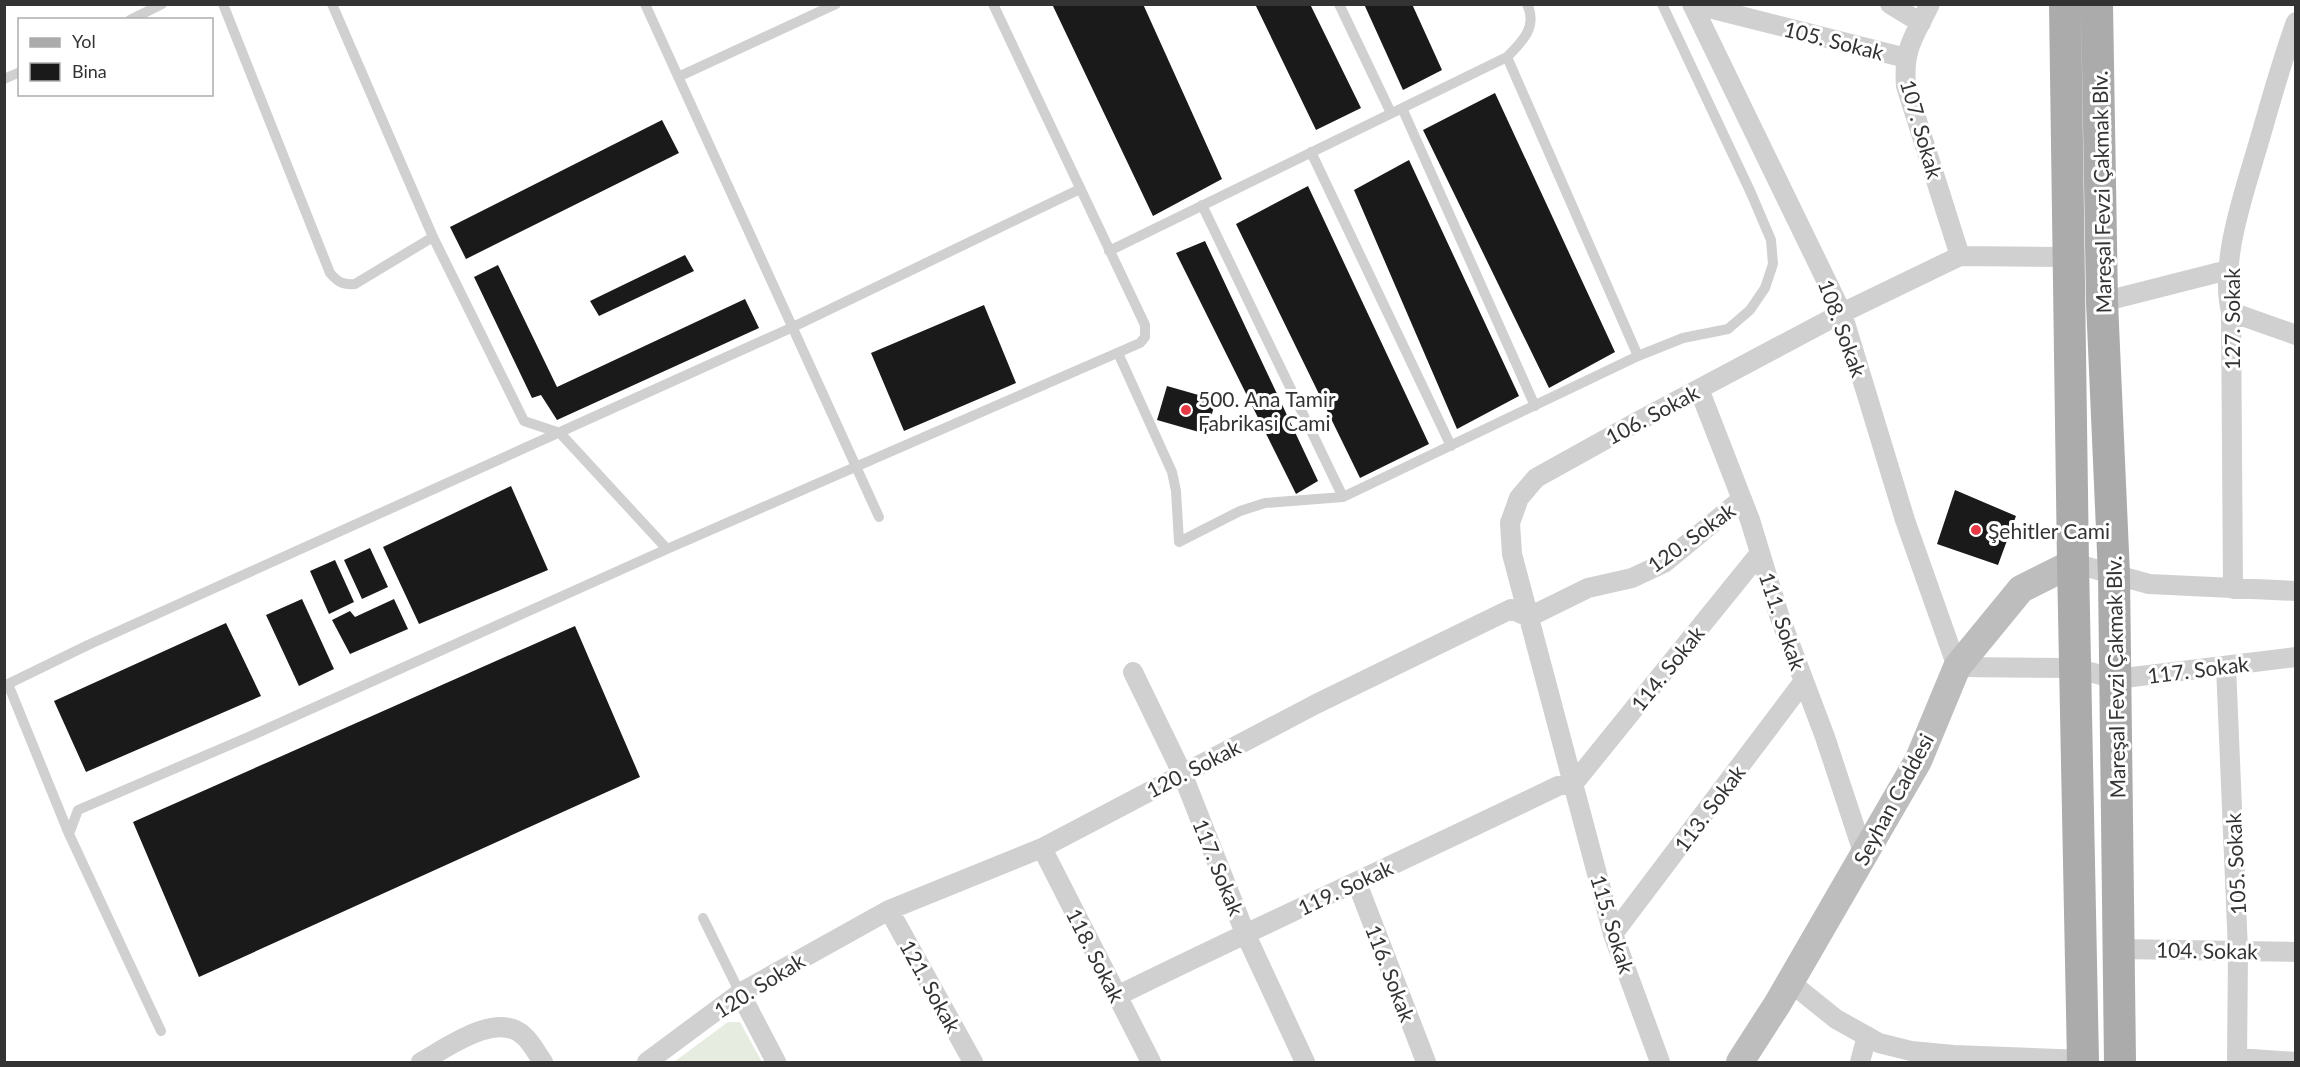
<svg xmlns="http://www.w3.org/2000/svg" width="2300" height="1067" viewBox="0 0 2300 1067" font-family="Lato,sans-serif">
  <style>
    .green { fill: #e6ecdf }
    .building { fill: #1a1a1a }
    .lines { fill: none; stroke-linecap: round; stroke-linejoin: round }
    .lane { stroke: #d0d0d0; stroke-width: 10 }
    .street { stroke: #d0d0d0; stroke-width: 20 }
    .secondary { stroke: #bdbdbd; stroke-width: 28 }
    .primary { stroke: #ababab; stroke-width: 32 }
    .poi-dot { fill: #e63946; stroke: #fff; stroke-width: 2 }
    .labels { text-anchor: middle; dominant-baseline: central; stroke-width: 6; stroke-linejoin: round; paint-order: stroke }
    .street-label { font-size: 21px; fill: #333; stroke: #fff }
    .poi-label { font-size: 21px; fill: #333; stroke: #fff; text-anchor: start }
  </style>
  <rect width="100%" height="100%" fill="#fff"/>
  <path class="green" d="M728,1022H740L762,1062H674Z"/>
  <path class="building" d="M1052,4H1143L1222,179L1153,216Z
    M1255,4H1310L1361,108L1316,130Z
    M1364,4H1412L1442,70L1403,90Z
    M1495,93L1615,352L1549,388L1423,130Z
    M662,120L679,153L466,259L450,227Z
    M1409,160L1519,396L1457,429L1354,190Z
    M1308,186L1429,444L1360,478L1236,224Z
    M1205,241L1318,481L1296,494L1176,253Z
    M685,255L694,271L599,316L590,301Z
    M498,265L557,387L745,299L759,328L557,420L541,395L532,398L474,277Z
    M984,305L1016,383L904,431L871,353Z
    M1167,386L1216,400L1206,434L1157,420Z
    M511,486L548,570L419,624L383,547Z
    M1955,490L2016,516L1998,565L1937,544Z
    M370,548L388,587L362,599L344,560Z
    M335,560L354,602L329,614L310,571Z
    M302,599L334,669L299,686L266,615Z
    M394,599L408,629L350,654L332,620L350,611L355,617Z
    M226,623L261,696L86,772L54,701Z
    M575,626L640,777L199,977L133,822Z"/>
  <g class="lines">
    <path class="lane" d="M223,4L330,273C338,282 342,285 355,284L433,237
      M332,4L433,237L524,421L560,433L667,549L1140,343L1145,337V325L993,4
      M645,4L879,517
      M1339,4L1391,113
      M130,20L162,4
      M1507,57C1522,42 1538,27 1527,4
      M678,77L836,4
      M4,79L20,72
      M1402,108L1535,406
      M1311,152L1451,446
      M1202,205L1343,497
      M1109,251L1507,57L1638,356L1343,497L1265,503L1240,511L1179,542L1176,491L1172,472L1118,353
      M1638,356L1683,338L1728,329L1750,310L1765,288L1773,264L1771,240L1751,193L1662,4
      M69,834L8,684L88,645L793,327L1080,189
      M703,918L740,993
      M161,1031L69,834L78,810L246,738L667,549"/>
    <path class="street" d="M1692,4L1842,313L1905,520L1957,667L2075,668L2116,679L2296,657
      M1693,4L1906,58
      M1890,4L1921,23
      M1930,4C1914,37 1903,48 1906,86L1960,256
      M2102,302L2228,270
      M2231,312L2296,335
      M1699,389L1750,520L1779,615L1825,737L1864,855
      M2073,563L2149,584L2296,591
      M2233,589L2231,312C2219,263 2244,193 2258,145C2270,104 2281,63 2296,22
      M2226,666L2238,951L2237,1062
      M1133,672L1182,773L1245,933L1305,1062
      M1574,783L1760,553
      M1042,848L1151,1062
      M1357,883L1426,1062
      M889,910L973,1062
      M1613,934L1804,681
      M2119,949L2296,952
      M1790,982L1836,1019L1879,1043L1911,1051L1954,1055L2083,1060
      M740,993L776,1062
      M1117,996C1263,924 1411,857 1558,786L1574,783
      M2237,1058L2296,1062
      M421,1062C447,1048 497,1010 524,1036C532,1043 537,1054 543,1062
      M647,1062L740,993L889,910L1042,848L1316,704L1511,609L1529,617L1588,588L1632,578L1664,563L1742,499
      M1660,1062L1613,934L1512,554L1510,523L1519,498L1536,478L1635,423L1842,313L1960,256L2068,257
      M1860,1062L1867,1036"/>
    <path class="secondary" d="M1740,1062L1778,1003L1918,761L1957,667L2021,589L2073,563"/>
    <path class="primary" d="M2065,4L2073,563L2083,1062
      M2097,4L2102,302L2114,575L2120,1062"/>
  </g>
  <g class="poi-dot">
    <circle cx="1186" cy="410" r="6"/>
    <circle cx="1976" cy="530" r="6"/>
  </g>
  <g class="labels">
    <g class="street-label">
      <text transform="translate(1834 40) rotate(14)">105. Sokak</text>
      <text transform="translate(1922 129) rotate(74)">107. Sokak</text>
      <text transform="translate(2101 192) rotate(-91)">Mareşal Fevzi Çakmak Blv.</text>
      <text transform="translate(2231 319) rotate(-90)">127. Sokak</text>
      <text transform="translate(1843 328) rotate(70)">108. Sokak</text>
      <text transform="translate(1652 414) rotate(-28)">106. Sokak</text>
      <text transform="translate(1691 537) rotate(-36)">120. Sokak</text>
      <text transform="translate(1783 621) rotate(71)">111. Sokak</text>
      <text transform="translate(1667 668) rotate(-51)">114. Sokak</text>
      <text transform="translate(2198 669) rotate(-7)">117. Sokak</text>
      <text transform="translate(2115 677) rotate(-91)">Mareşal Fevzi Çakmak Blv.</text>
      <text transform="translate(1193 768) rotate(-27)">120. Sokak</text>
      <text transform="translate(1893 799) rotate(-62)">Seyhan Caddesi</text>
      <text transform="translate(1709 808) rotate(-53)">113. Sokak</text>
      <text transform="translate(2235 864) rotate(-93)">105. Sokak</text>
      <text transform="translate(1219 867) rotate(68)">117. Sokak</text>
      <text transform="translate(1345 887) rotate(-25)">119. Sokak</text>
      <text transform="translate(1613 924) rotate(73)">115. Sokak</text>
      <text transform="translate(2207 950) rotate(1)">104. Sokak</text>
      <text transform="translate(1096 955) rotate(63)">118. Sokak</text>
      <text transform="translate(1391 973) rotate(69)">116. Sokak</text>
      <text transform="translate(759 985) rotate(-32)">120. Sokak</text>
      <text transform="translate(931 986) rotate(61)">121. Sokak</text>
    </g>
    <g class="poi-label">
      <text x="1198" y="398">500. Ana Tamir<tspan x="1198" dy="24">Fabrikasi Cami</tspan></text>
      <text x="1988" y="530">Şehitler Cami</text>
    </g>
  </g>
  <rect width="2300" height="1067" fill="none" stroke="#333333" stroke-width="12"/>
  <rect x="18" y="18" width="195" height="78" fill="#ffffff" stroke="#adadad" stroke-width="1.5"/>
  <rect x="30" y="38" width="30" height="9" fill="#ababab" stroke="#adadad" stroke-width="1.5"/>
  <text x="72" y="48" font-size="18" fill="#333333">Yol</text>
  <rect x="30" y="63" width="30" height="18" fill="#1a1a1a" stroke="#adadad" stroke-width="1.5"/>
  <text x="72" y="78" font-size="18" fill="#333333">Bina</text>
</svg>
